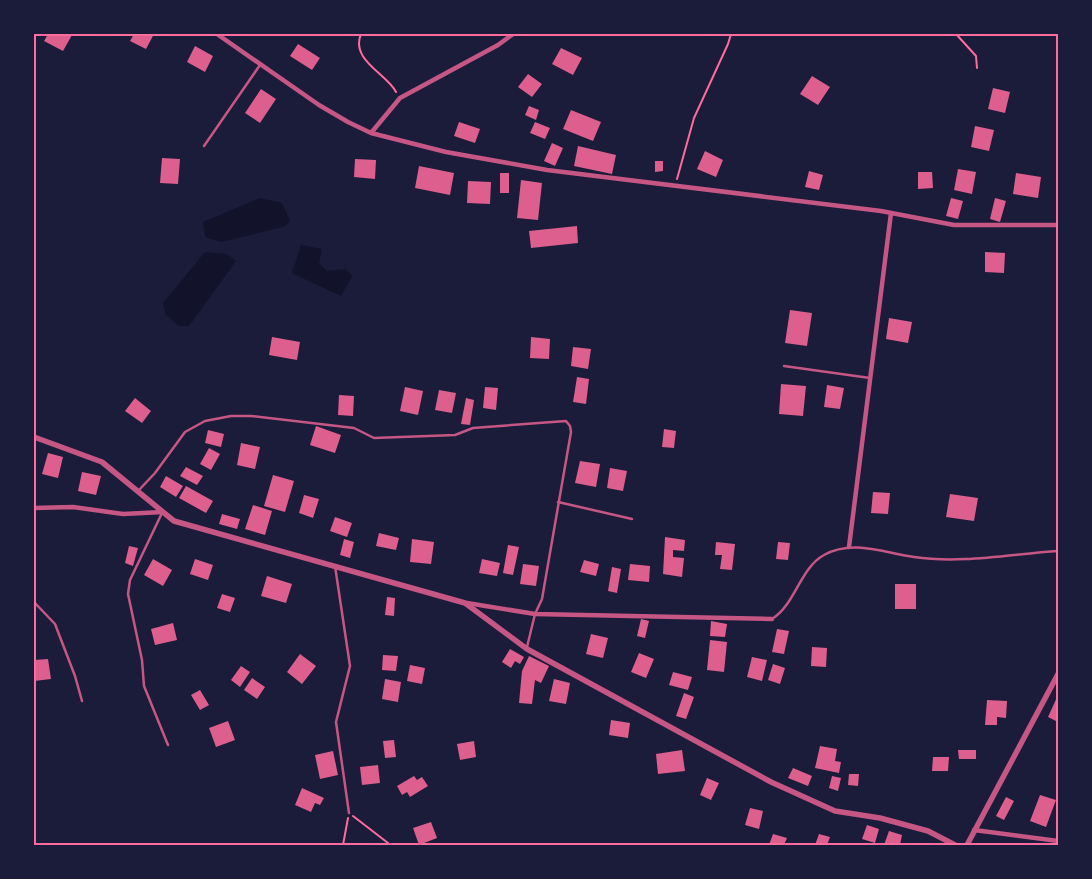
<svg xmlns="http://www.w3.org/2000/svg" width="1092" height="879" viewBox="0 0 1092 879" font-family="Spectral,serif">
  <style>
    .water { fill: #12122b }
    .building { fill: #dd5f8e }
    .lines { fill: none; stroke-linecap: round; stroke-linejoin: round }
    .path { stroke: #ff6b9d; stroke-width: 2 }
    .service { stroke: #c65784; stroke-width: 2.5 }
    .minor { stroke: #c65784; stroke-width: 4.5 }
    .tertiary { stroke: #c65784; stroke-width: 5.5 }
    .neatline { fill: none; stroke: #ff6b9d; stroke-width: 2 }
  </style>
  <rect width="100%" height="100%" fill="#1b1b3a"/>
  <path class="water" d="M260,198L282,203L290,221L286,226L221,242L205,237L203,222Z
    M301,245L322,249L319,263L327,271L346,269L352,276L341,296L292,273Z
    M205,252L227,254L236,261L189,326H179L166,315L163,303Z"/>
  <path class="building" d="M48,34H69L72,35L63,51L44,41Z
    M134,34H154L146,49L130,41Z
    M298,44L320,58L312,70L290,56Z
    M195,46L213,56L205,72L187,62Z
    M561,48L582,58L573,75L552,64Z
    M528,74L542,84L532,97L518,87Z
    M812,76L830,87L818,105L800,94Z
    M993,88L1010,92L1005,113L988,109Z
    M261,89L276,99L260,123L245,113Z
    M529,106L539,110L536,120L525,115Z
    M571,110L601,122L593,141L563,129Z
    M459,122L480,129L475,143L454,136Z
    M535,122L550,128L545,139L530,133Z
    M975,126L994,130L989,151L971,147Z
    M552,143L563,148L555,166L544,161Z
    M578,146L616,155L612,174L574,166Z
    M705,151L723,160L716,177L697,169Z
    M162,158L180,159L178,184L160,183Z
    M355,159L376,160L375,179L354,177Z
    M655,161H663V171L655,172Z
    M419,166L454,173L450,195L415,188Z
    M958,169L976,172L972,194L954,190Z
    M809,171L823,175L819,190L805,187Z
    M918,172H932L933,188L918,189Z
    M500,173H509V193H500Z
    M1016,173L1041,177L1038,198L1013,194Z
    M521,180L542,183L538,220L517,218Z
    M468,181L491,182L490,204L467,203Z
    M951,198L963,201L958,219L946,216Z
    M995,198L1006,201L1000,222L990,219Z
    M577,226L578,243L531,248L529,231Z
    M985,252L1005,253L1004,273L985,272Z
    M790,310L812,313L807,346L785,343Z
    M889,318L912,322L908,343L886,339Z
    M272,337L300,342L297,360L269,355Z
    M531,337L550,339L549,359L530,358Z
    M573,347L591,349L588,369L571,366Z
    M577,377L589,379L586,404L573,402Z
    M781,384L806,386L803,416L779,414Z
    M827,385L844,388L840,409L824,407Z
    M405,387L423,391L418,415L400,411Z
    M485,387L498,388L496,410L483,408Z
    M439,390L456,393L452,413L435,410Z
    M339,395L354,396L353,416L338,415Z
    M135,398L151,411L142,423L125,411Z
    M466,398L474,400L470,425L461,424Z
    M316,426L341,435L335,453L310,445Z
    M664,429L676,431L674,448L662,447Z
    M208,430L224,434L221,447L205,443Z
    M241,443L260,447L255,469L237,465Z
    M209,448L220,454L211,470L200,464Z
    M48,453L63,457L58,478L42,474Z
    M580,461L600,464L596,487L575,483Z
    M186,467L203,476L197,485L180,476Z
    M610,468L627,471L623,491L607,488Z
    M82,472L101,476L96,495L78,491Z
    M273,475L294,481L285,512L264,506Z
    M166,476L183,486L176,497L160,487Z
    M186,486L213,501L206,513L179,498Z
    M873,492L890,493L888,514L871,513Z
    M950,494L978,498L974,521L946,517Z
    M304,495L319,499L313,518L299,513Z
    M253,505L272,511L265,535L245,529Z
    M222,514L240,519L237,529L219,524Z
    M335,517L352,523L347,537L330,531Z
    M379,533L399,538L396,550L376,546Z
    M665,537L685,540L684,551L673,550V557L684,558L682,577L663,574Z
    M344,539L354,542L350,558L340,555Z
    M412,539L434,542L431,564L410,562Z
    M716,542L735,544L732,570L720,569L722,555H715Z
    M778,542L790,543L788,560L776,559Z
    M508,545L519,547L513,575L503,573Z
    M129,546L138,548L133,566L125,563Z
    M153,559L172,570L163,586L144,575Z
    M195,559L213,565L208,580L190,574Z
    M482,559L500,563L497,576L479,573Z
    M584,560L599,564L596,576L580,572Z
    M523,564L539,566L536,586L520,584Z
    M630,564L650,566L649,582L628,580Z
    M612,567L621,569L617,593L608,591Z
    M267,576L292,584L286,603L261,596Z
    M895,584H916V609H895Z
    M222,594L235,598L230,612L217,608Z
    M387,597L395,598L394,616L385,615Z
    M641,619L649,621L645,638L637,636Z
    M711,621L727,624L725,637L710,636Z
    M173,623L177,640L155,645L151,629Z
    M777,629L789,631L784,654L772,652Z
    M591,634L608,638L603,658L586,654Z
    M710,640L727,642L724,672L707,670Z
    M812,647L827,648L826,667L811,666Z
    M510,649L524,657L520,664L515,661L511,668L502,662Z
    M639,653L654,659L646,678L631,672Z
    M300,654L316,666L302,684L287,672Z
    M383,655L398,656L396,671L382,670Z
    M529,656L549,666L541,683L535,680L532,704L519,703L522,671Z
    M752,657L767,660L762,681L747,677Z
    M48,659L51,679L34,681V660Z
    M773,664L785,668L780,684L768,680Z
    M410,665L425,668L422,684L407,681Z
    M241,666L250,672L240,687L231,680Z
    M673,672L692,677L688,690L669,685Z
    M252,678L265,687L257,699L244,690Z
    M385,679L401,682L398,702L382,699Z
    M554,679L570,683L566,704L549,701Z
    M200,690L209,705L200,710L191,695Z
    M684,693L694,697L686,719L676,716Z
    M1058,695V722L1048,717Z
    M987,700L1007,701L1006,718L997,717V725H985Z
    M611,720L630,723L628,738L609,735Z
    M228,721L235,740L216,747L209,728Z
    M394,740L396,757L385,758L383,741Z
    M474,741L476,757L460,760L457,744Z
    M820,746L837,749L835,761L841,762L839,773L815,768Z
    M682,750L685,771L658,774L656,754Z
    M958,750H976V759H959Z
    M333,751L338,775L320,779L315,755Z
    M933,757H949L948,771H932Z
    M378,765L380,783L362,785L360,767Z
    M793,768L812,776L808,786L788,778Z
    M849,774H859L858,786L848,785Z
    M414,776L417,780L422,777L428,786L410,797L407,792L402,795L397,786Z
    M832,776L841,778L838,791L829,788Z
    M707,778L719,783L711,800L700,795Z
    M302,788L324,798L320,805L315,803L311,812L295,805Z
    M1040,795L1056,800L1046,827L1030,821Z
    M1006,797L1014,801L1004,820L996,816Z
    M750,808L763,811L759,829L745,825Z
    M431,822L437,838L419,845L413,828Z
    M867,825L879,829L875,843L862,839Z
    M889,831L902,835L900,845H884Z
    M773,834L787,838L784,845H769Z
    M819,834L830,837L827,845H815Z"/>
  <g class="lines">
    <path class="path" d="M361,34C350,60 387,74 396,92
      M956,34L976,56L977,68
      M677,179L694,118L728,44L731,34
      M353,816L388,843
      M343,845L348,818"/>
    <path class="service" d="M204,146L260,65
      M784,366L870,378
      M139,490L155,473L185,432L205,421L231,416H251L354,428L374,438L455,435L473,428L566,421L570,426L571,432L542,599L535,614L527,647
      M558,502L632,519
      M162,513L130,580L128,594L142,660L144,686L168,745
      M335,566L350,666L336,722L349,813
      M34,602L55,624L75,676L82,701
      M772,619C795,605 800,568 824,555C853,539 884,553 914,557C961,564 1011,554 1058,551"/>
    <path class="minor" d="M217,34L319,105L348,122L371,133L446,152L547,170L881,211L954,225H1058
      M371,133L400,98L498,45L513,34
      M34,508L73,507L123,514L163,512
      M849,547L891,213
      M467,603L535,614L772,619
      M974,830L1058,841"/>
    <path class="tertiary" d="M34,437L102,462L174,521L465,603L527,649L771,782L835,811L880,818L928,831L955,845
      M967,845L1058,674"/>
  </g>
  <rect width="1092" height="879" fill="none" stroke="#1b1b3a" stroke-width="70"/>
  <rect x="35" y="35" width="1022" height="809" class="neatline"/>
</svg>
